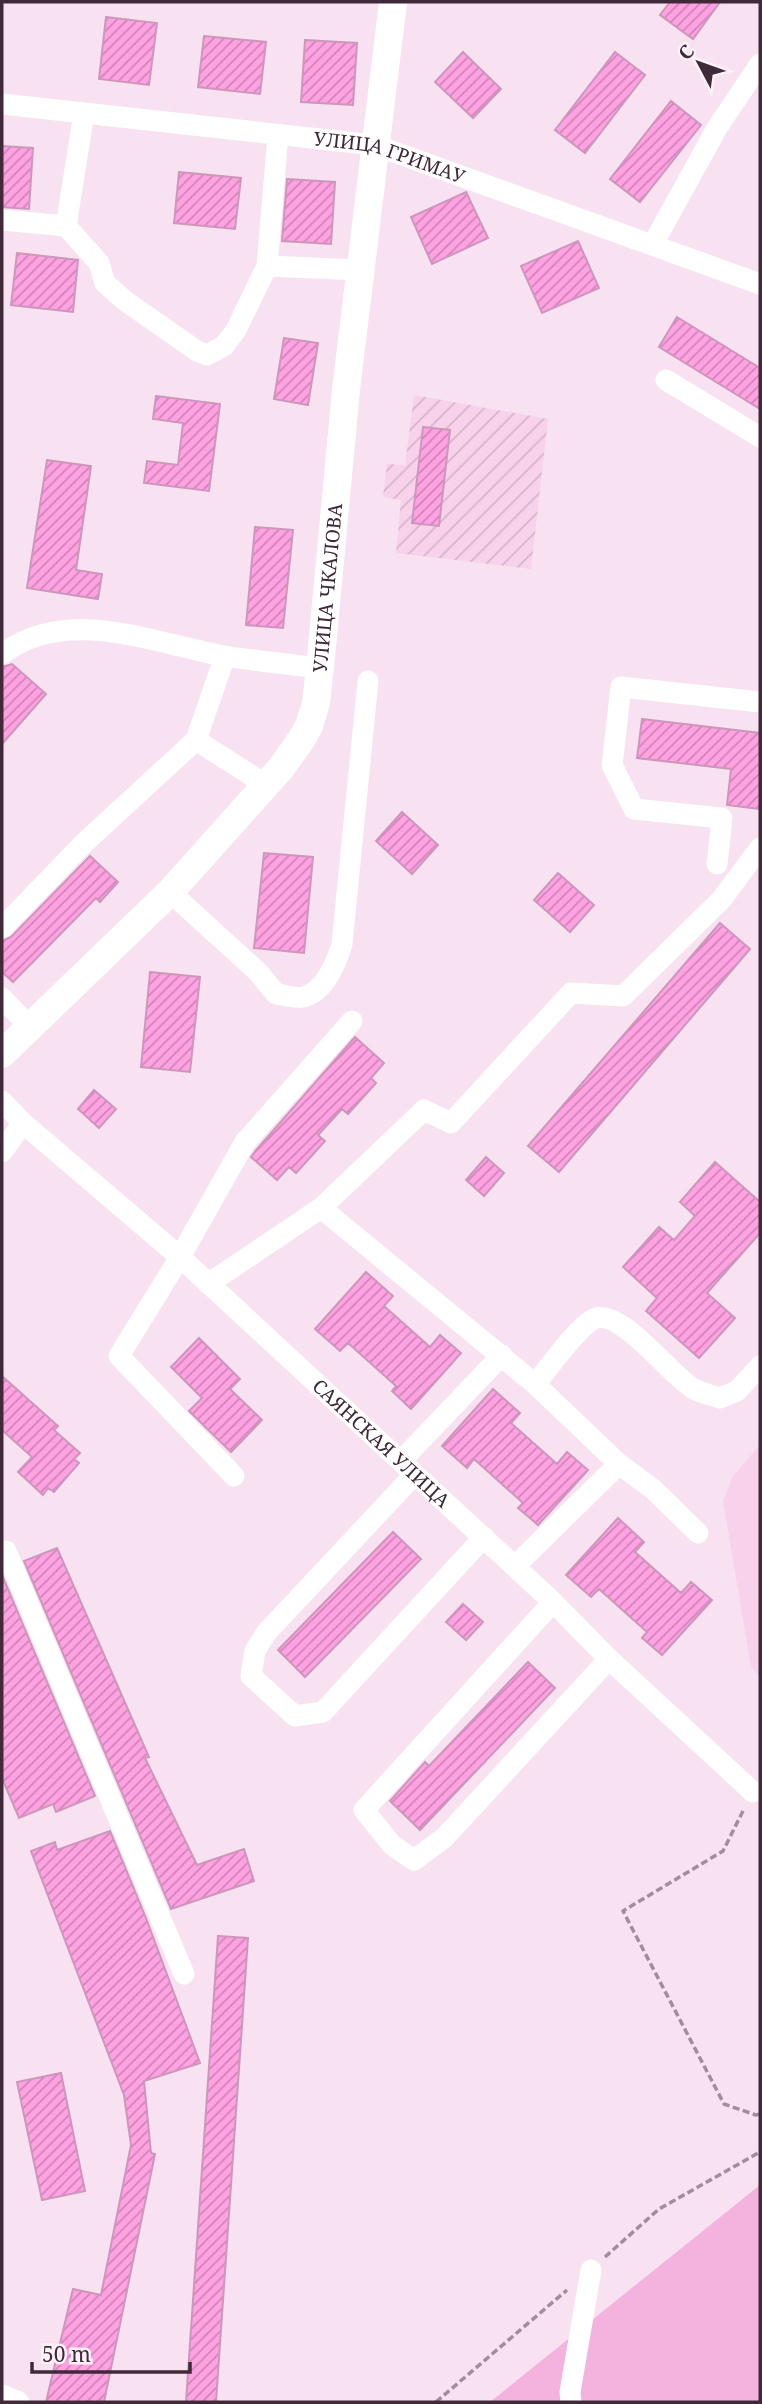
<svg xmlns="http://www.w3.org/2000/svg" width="762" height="2404" viewBox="0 0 762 2404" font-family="'Noto Serif',serif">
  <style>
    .built { fill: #f8d2eb }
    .industrial { fill: url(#industrial-furrows) }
    .garden { fill: #f4b3df }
    .building { fill: url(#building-hatch); stroke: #cd97bc; stroke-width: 2 }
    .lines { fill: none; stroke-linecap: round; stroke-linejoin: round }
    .path { stroke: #a38d9c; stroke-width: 3.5; stroke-dasharray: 7 3.5; stroke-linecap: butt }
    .minor { stroke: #fff; stroke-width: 21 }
    .major { stroke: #fff; stroke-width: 28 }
    .labels { text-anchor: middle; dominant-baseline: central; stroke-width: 6; stroke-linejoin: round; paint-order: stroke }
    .street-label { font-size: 19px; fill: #402a39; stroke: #fef2f9 }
  </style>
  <defs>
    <pattern id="industrial-furrows" width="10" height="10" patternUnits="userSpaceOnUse" patternTransform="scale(1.75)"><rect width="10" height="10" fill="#f8d2eb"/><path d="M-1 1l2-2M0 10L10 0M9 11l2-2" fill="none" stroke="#d6b4ca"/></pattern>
    <pattern id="building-hatch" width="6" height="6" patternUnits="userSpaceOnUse" patternTransform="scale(1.75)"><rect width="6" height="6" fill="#ffa2e2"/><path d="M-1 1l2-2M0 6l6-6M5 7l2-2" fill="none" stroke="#d084b8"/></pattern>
  </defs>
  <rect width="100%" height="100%" fill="#f8e1f0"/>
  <path class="built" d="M760,1445V1676L751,1667L723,1501L733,1476Z"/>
  <path class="industrial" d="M414,395L548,419L531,569L396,553L401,500L383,497L387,464L405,465Z"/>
  <path class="garden" d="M760,2185V2402H490Z"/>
  <path class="building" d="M670,2H720L693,39L660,15Z
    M106,17L157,23L149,85L99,79Z
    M204,36L266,42L260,94L198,87Z
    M305,40L357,43L353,105L301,102Z
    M463,52L501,89L473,118L435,82Z
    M615,52L645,75L585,153L555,130Z
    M671,101L701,125L640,202L610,179Z
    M2,146L33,148L29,209L2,207Z
    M179,172L241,178L235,229L174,223Z
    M287,179L335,182L331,244L282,241Z
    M466,192L488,238L432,264L411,217Z
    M578,241L599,288L542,313L521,266Z
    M17,253L78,260L73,312L11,305Z
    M677,317L760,368V409L659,347Z
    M284,338L318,343L308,405L274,399Z
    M156,396L220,404L209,491L144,483L147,461L178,465L183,423L153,419Z
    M423,427L450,430L439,526L412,523Z
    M47,460L91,466L76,570L102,574L98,599L27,588Z
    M255,527L293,530L283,628L246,625Z
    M12,664L46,694L2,744V667Z
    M642,719L760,733V809L727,805L731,769L637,758Z
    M402,812L438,845L412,874L376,841Z
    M264,853L313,857L304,953L254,948Z
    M90,856L118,882L100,902L96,898L13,982L2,972V941L11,937Z
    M558,873L594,905L570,932L534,900Z
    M720,923L750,949L559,1172L528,1146Z
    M150,972L200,977L190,1072L141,1067Z
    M355,1037L384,1063L371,1078L376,1083L348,1114L342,1109L318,1135L325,1141L296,1173L289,1167L277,1180L251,1157L256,1150Z
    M94,1090L116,1109L99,1128L78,1109Z
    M486,1157L504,1173L484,1196L466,1180Z
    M715,1162L760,1202V1233L707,1293L735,1318L699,1358L646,1311L657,1298L623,1267L659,1227L674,1240L695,1216L680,1202Z
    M366,1272L393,1296L384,1306L430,1347L440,1335L461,1353L411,1409L392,1391L396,1386L348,1343L340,1351L315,1329Z
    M199,1338L240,1379L230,1389L262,1420L231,1452L189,1411L202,1398L171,1367Z
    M2,1376L58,1426L54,1430L80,1453L74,1459L79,1463L54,1492L48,1488L43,1495L18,1472L32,1457L2,1430Z
    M493,1389L520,1413L511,1423L557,1464L567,1452L588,1470L538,1525L518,1508L523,1503L474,1459L467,1468L442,1446Z
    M618,1518L644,1542L635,1552L681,1593L691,1582L712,1600L662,1655L642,1638L647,1632L599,1589L591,1597L566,1575Z
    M393,1532L421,1559L305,1677L278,1650Z
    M57,1548L149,1757L145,1758L197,1865L244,1849L254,1881L171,1909L24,1561Z
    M2,1575L95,1796L56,1812L53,1804L19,1818L2,1778Z
    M463,1604L483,1622L466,1640L446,1622Z
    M528,1662L555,1688L420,1830L390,1801L425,1762L429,1766Z
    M110,1831L146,1918L200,2063L144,2081L151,2153L155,2154L104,2402H46L73,2289L101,2295L131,2145L124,2095L31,1851L55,1842L57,1850Z
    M218,1936L248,1938L216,2402H186Z
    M61,2073L85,2191L42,2200L17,2082Z"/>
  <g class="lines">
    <path class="path" d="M743,1811L723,1851L623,1911L724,2104L756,2115L760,2114
      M605,2257L659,2209L760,2152
      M436,2402L567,2290"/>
    <g class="minor">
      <path id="s1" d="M2,104L375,145L760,284"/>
      <path d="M84,113L66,226L99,263L105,283L124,300L197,351L207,355L224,346L236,330L267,266L278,135"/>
      <path d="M2,220L66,226"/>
      <path d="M653,244L717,128L760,64"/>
      <path d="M267,266L361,270"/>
      <path d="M666,380L760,437"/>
      <path d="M2,654C67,605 152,643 224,656C256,661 288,664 320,668"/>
      <path d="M225,656L196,740L266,785"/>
      <path d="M717,864L722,818L634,809L612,765L621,687L760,702"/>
      <path d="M170,892L258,972L276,994C284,995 297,999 304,997C326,990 336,963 342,944L368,681"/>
      <path d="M2,928L83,844L196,740"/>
      <path d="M2,998L29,1026"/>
      <path id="s2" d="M2,1101L23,1123L180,1257L553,1602L609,1659L753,1792"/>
      <path d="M2,1152L23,1123"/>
      <path d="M321,1208L535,1384C550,1367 574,1331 592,1320C618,1303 672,1378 694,1389C702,1393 711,1395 720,1398L737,1391L760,1366"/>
      <path d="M208,1284L321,1208L424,1110L451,1123L571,993L623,996L721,900L760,848"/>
      <path d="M401,1461L502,1355"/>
      <path d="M619,1464L653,1489L698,1533"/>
      <path d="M415,1474L266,1633L255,1651L251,1676L295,1716L323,1712L484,1537"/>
      <path d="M234,1476L119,1356L180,1257L245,1142L352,1021"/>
      <path d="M2,1551H6L184,1974"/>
      <path d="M515,1566L619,1464L535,1384"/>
      <path d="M553,1602L364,1810L392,1845L414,1860L444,1838L609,1659"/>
      <path d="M2,2395L19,2402"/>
      <path d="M571,2402L570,2392L591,2270"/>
    </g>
    <path class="major" id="s3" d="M2,1054L170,892L281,768L301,740L309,726L316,703L320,668L346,390L393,2"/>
  </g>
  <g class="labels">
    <g class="street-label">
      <text stroke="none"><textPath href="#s1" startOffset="392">УЛИЦА ГРИМАУ</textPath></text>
      <text stroke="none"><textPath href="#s3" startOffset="590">УЛИЦА ЧКАЛОВА</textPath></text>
      <text stroke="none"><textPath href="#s2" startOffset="511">САЯНСКАЯ УЛИЦА</textPath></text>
    </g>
  </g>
  <rect width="762" height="2404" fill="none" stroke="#402a39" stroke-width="7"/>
  <g transform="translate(699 63) rotate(311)" stroke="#fef2f9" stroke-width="5" paint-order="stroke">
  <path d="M0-5L12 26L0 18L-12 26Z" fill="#402a39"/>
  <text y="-10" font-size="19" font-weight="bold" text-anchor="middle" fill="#402a39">С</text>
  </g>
  <path d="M32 2362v10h158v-10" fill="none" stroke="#402a39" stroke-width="3.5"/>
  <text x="42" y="2362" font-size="21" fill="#402a39" stroke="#fef2f9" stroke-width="5" paint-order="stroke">50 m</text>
</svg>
